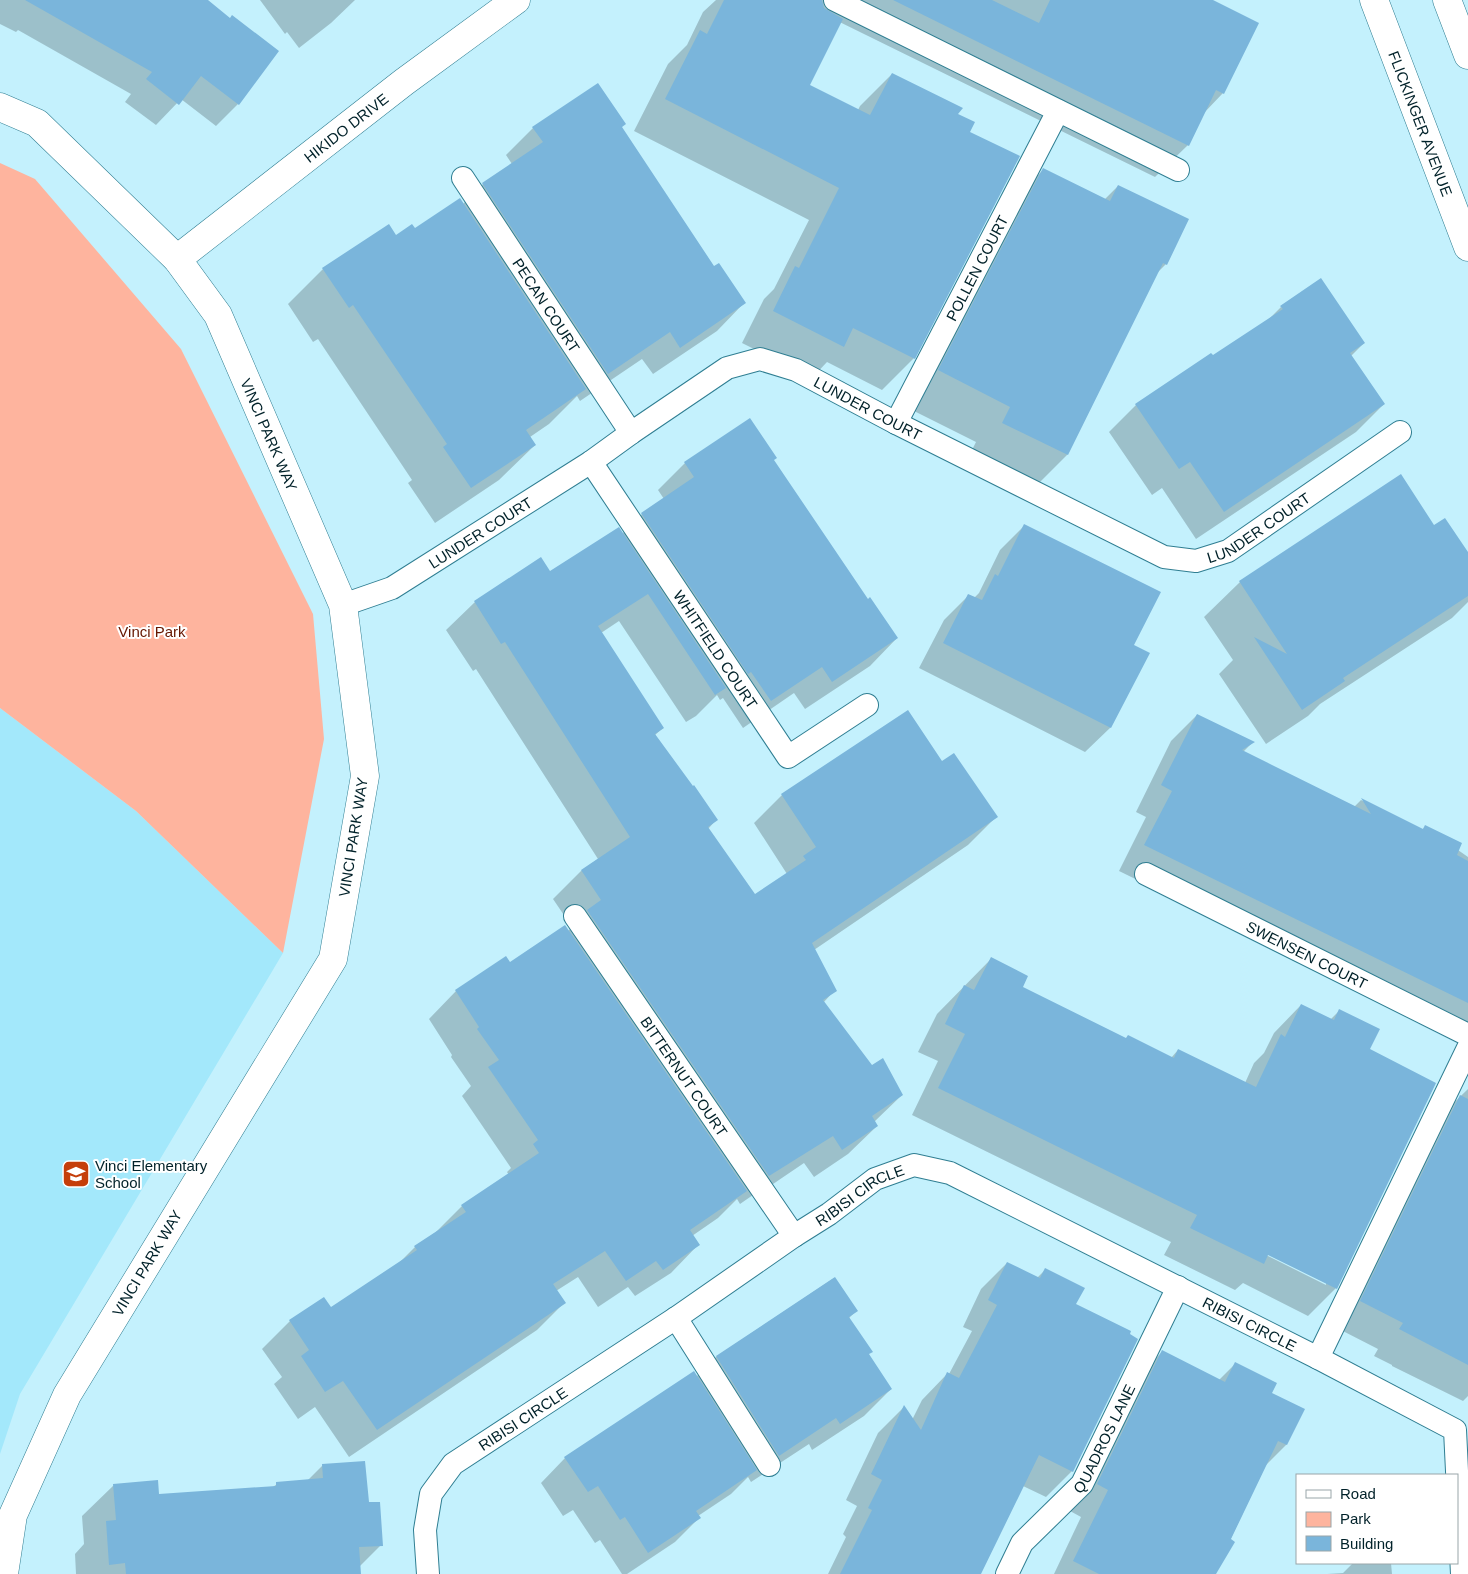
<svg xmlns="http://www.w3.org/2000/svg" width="1468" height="1574" viewBox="0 0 1468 1574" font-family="Arial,sans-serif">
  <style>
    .built { fill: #a3e8fb }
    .green { fill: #feb49e }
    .shadow { fill: #0003; fill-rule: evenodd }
    .building { fill: #7ab5db }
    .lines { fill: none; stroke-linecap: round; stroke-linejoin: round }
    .lane-casing { stroke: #2f7e92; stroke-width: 24 }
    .street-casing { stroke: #2f7e92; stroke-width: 29 }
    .secondary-casing { stroke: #2f7e92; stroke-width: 29 }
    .lane { stroke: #fff; stroke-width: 22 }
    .street { stroke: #fff; stroke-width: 28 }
    .secondary { stroke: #fff; stroke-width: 28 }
    .labels { text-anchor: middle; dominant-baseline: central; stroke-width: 4; stroke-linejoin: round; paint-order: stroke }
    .street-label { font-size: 15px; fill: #002129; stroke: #fff }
    .park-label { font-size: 15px; fill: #661700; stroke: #fff }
    .poi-label { font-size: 15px; fill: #002129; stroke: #fff; text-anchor: start }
  </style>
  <rect width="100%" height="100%" fill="#c4f1fd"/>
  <path class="built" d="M0,708L136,811L283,953L20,1394L0,1454Z"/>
  <path class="green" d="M0,163L35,179L181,349L313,614L324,739L283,953L136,811L0,708Z"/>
  <path class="shadow" d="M0,0H206L238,104L216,126L181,99L156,125L125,102L131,94L18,30L16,32L0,24Z
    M260,0H355L331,23L299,48L287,32L285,34Z
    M716,0H774L808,86L858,110L860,106L892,74L956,114L968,133L914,358L882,390L827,362L812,378L742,343L764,299L774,289L809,220L634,131L668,64L687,45L703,12Z
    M808,0H1204L1223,93L1203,114L1188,145L1155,177L805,5Z
    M533,128H621L714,267L744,303L717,331L653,374L642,359L580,401L577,396L549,424L530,437L535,445L499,480L435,523L408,483L412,480L318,339L313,342L288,304L323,269L414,230L463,204L483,184L512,164L506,155Z
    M1043,170L1104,200L1118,186L1166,264L1156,274L1067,455L1032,490L968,458L976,442L904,406L1008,205Z
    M1281,307L1364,343L1351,356L1384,404L1356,432L1196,539L1162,488L1152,495L1109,432L1136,405L1213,357L1267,321Z
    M773,460L867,601L897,638L870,666L805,709L794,693L743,728L723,698L720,700L717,695L696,716L686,722L619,621L601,633L663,728L655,735L716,820L708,829L754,896L787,874L754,823L782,795L942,763L996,817L968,845L814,950L835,990L823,1003L872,1067L902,1095L874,1122L877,1126L848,1154L814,1177L804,1163L754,1197L753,1195L740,1204L737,1199L718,1218L692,1236L698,1245L671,1273L635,1296L628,1287L598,1307L578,1277L556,1291L564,1303L537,1330L349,1457L315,1407L298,1419L274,1384L282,1377L262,1349L290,1321L324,1299L331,1309L396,1266L415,1247L435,1233L462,1206L509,1175L507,1172L511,1168L462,1096L471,1086L451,1057L452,1055L429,1019L456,991L506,958L510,963L568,931L572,927L553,899L581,871L598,859L476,669L473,671L446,630L475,602L541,559L550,573L622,534L642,514L664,499L658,490L685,463Z
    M1024,526L1133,646L1148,654L1110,728L1085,752L919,668L944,620L969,595L974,598L979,593L1000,550Z
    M1434,527L1468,555V602L1452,618L1320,704L1308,716L1266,744L1219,674L1233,660L1204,617L1240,582Z
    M1197,715L1253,742L1243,752L1354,807L1361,800L1422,830L1425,827L1468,857V1042L1119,871L1146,817L1136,812L1171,741Z
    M991,959L1021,988L1125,1039L1171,1058L1178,1050L1245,1083L1254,1063L1264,1053L1274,1033L1301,1005L1330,1020L1340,1010L1368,1050L1435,1084L1336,1288L1308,1316L1243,1283L1235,1290L1164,1255L1171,1242L912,1115L938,1061L918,1052L937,1014ZM1263,1251L1326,1283V1285L1262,1253Z
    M1468,1089V1396L1463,1401L1392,1366V1365L1374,1356L1378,1349L1335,1327L1434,1122Z
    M1007,1263L1037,1278L1045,1270L1075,1305L1072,1471L1046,1497L1023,1486L980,1574H828L846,1537L843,1534L857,1506L846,1500L878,1433L904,1407L912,1420L922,1400L947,1374H949L972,1331L963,1327L981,1289Z
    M834,1278L856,1311L849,1318L868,1355L891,1389L864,1416L812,1450L809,1444L751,1482L748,1477L731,1494L698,1516L699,1518L675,1542L627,1574H622L600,1540L595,1543L573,1510L563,1516L541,1483L565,1458L696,1377L716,1357Z
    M1162,1352L1219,1380L1236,1363L1270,1394L1303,1410L1286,1445L1265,1466L1214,1574H1054L1081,1517L1070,1511L1135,1379Z
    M323,1465L367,1504L381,1545L359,1567L360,1574H76L75,1554L84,1544L82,1516L114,1485L158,1496L273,1487L277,1484L307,1481Z
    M1353,1563H1391L1392,1574H1327L1343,1573Z"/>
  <path class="building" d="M25,0H208L230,18L232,15L279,51L239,105L201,76L179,105L146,79L152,72Z
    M724,0H822L824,8L843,19L810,85L870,115L892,73L963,108L958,114L975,122L970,132L1020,156L915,359L853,328L844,347L773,311L795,266L799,268L839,188L665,99L700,30L707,34Z
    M893,0H992L1039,23L1050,0H1213L1259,23L1224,94L1216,90L1189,146Z
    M598,83L626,124L622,127L714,266L719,263L746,303L680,348L670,332L608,374L482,183L543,142L532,127Z
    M1043,168L1110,201L1118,185L1189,219L1167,265L1163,263L1068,455L1002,423L1010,407L938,370Z
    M460,198L586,389L526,430L536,445L471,488L443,447L447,444L353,305L349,308L322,268L389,224L396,235L412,224L415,228Z
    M1321,278L1365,343L1350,353L1385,404L1224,512L1190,462L1179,469L1135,404L1211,353L1213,355L1283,309L1280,306Z
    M750,418L777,458L774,460L868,599L870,597L898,638L832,682L822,667L771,701L751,672L748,674L641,513L694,477L684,462Z
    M1401,474L1434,525L1445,518L1468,552V596L1343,678L1345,681L1302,710L1254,637L1287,654L1239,581Z
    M1024,524L1161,592L1134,645L1150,653L1111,728L943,643L968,594L982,600L995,574L998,576Z
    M619,527L726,688L715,695L648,594L598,626L664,728L655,734L693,786L694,785L718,820L708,827L755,894L806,860L803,856L816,847L781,794L908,710L942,761L954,753L998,817L812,943L837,991L823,1000L872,1065L883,1058L903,1095L872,1116L878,1126L842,1150L833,1136L769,1176L587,910L601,900L581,870L630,837L505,642L501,644L474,601L541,557L550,571Z
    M1197,714L1255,742L1242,750L1371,814L1361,798L1423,829L1425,825L1462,843L1457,855L1468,861V1003L1144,845L1172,791L1161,785Z
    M565,925L747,1191L690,1230L700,1245L663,1270L656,1261L626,1281L605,1251L553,1284L566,1303L377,1430L343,1381L325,1392L301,1356L309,1350L289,1320L324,1297L331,1307L417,1250L414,1246L466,1212L461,1205L539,1153L533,1144L538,1140L488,1067L499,1060L477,1029L479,1027L455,990L506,956L510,962Z
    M991,957L1028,976L1023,987L1126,1038L1128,1035L1174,1058L1178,1049L1256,1087L1281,1034L1285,1037L1301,1004L1334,1020L1339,1009L1380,1029L1370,1049L1436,1083L1337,1289L1268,1255L1264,1264L1190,1228L1197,1215L938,1088L965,1034L945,1024L964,985L974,990Z
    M1460,1095L1468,1099V1365L1399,1329L1403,1323L1360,1301Z
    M1007,1262L1040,1278L1045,1268L1085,1288L1076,1304L1131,1331L1130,1334L1138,1339L1073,1472L1039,1455L981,1574H840L872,1510L868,1508L882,1480L871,1474L904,1405L921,1430L947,1372L959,1378L997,1305L988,1300Z
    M835,1277L858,1311L849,1317L873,1352L869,1354L892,1389L840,1424L836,1418L779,1456L716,1356Z
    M1162,1350L1225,1382L1235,1362L1277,1383L1272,1393L1305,1409L1287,1445L1278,1441L1231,1539L1235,1542L1216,1574H1099L1073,1561L1108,1490L1097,1484Z
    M694,1371L757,1470L696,1511L701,1518L648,1553L625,1517L620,1520L598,1486L588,1492L564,1457Z
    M365,1461L369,1502H380L383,1546L359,1547L361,1574H126L125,1563L109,1565L106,1521L116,1520L113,1484L158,1480L159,1494L276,1486V1482L323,1478L322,1464Z"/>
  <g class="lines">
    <g class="lane-casing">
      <g id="lane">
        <path d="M835,0L1178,170"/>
        <path id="s1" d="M463,178L631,433"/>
        <path id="s2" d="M896,423L1058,111"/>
        <path id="s3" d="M591,462L788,757L867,705"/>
        <path id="s4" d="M343,605L392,588L591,462L631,433L727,368L760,359L796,370L896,423L1164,557L1196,561L1228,551L1400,432"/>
        <path id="s5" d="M1146,874L1468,1035"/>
        <path id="s6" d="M575,916L794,1236"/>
        <path d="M676,1318L769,1465"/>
        <path d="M1318,1358L1468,1048"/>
        <path id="s7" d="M428,1574L425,1530L431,1494L453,1464L676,1318L794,1236L829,1214L875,1179L914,1165L950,1173L1318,1358L1455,1430L1462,1574"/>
        <path id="s8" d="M1007,1574L1022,1543L1082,1484L1178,1287"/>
      </g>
    </g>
    <g class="street-casing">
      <g id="street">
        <path id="s9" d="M177,259L404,82L516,0"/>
      </g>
    </g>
    <g class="secondary-casing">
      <g id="secondary">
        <path id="s10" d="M1374,0L1468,247"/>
        <path d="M1447,0L1468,55"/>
        <path id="s11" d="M0,107L37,123L177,259L218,315L343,605L365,776L333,959L67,1395L13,1515L4,1574"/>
      </g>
    </g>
    <use href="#lane" class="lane"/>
    <use href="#street" class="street"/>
    <use href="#secondary" class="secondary"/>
  </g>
  <defs>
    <g id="school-square" transform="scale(1.4375)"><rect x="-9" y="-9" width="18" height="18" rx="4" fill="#c53e0a" stroke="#fff"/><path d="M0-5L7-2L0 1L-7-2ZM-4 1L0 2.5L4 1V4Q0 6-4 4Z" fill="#fff"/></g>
  </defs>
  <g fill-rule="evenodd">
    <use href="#school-square" x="76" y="1174"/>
  </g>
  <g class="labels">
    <g class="street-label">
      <text stroke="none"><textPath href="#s10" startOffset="132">FLICKINGER AVENUE</textPath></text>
      <text stroke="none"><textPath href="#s9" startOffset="214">HIKIDO DRIVE</textPath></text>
      <text stroke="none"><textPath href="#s2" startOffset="175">POLLEN COURT</textPath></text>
      <text stroke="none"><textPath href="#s1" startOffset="152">PECAN COURT</textPath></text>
      <text stroke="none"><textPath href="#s4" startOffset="606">LUNDER COURT</textPath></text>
      <text stroke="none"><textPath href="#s11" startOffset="435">VINCI PARK WAY</textPath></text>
      <text stroke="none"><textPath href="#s4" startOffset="1041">LUNDER COURT</textPath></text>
      <text stroke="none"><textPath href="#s4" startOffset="156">LUNDER COURT</textPath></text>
      <text stroke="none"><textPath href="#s3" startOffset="225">WHITFIELD COURT</textPath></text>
      <text transform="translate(353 837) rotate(-81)">VINCI PARK WAY</text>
      <text stroke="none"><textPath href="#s5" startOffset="180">SWENSEN COURT</textPath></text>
      <text stroke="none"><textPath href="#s6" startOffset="194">BITTERNUT COURT</textPath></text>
      <text stroke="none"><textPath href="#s7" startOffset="606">RIBISI CIRCLE</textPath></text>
      <text transform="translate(147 1263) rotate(-59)">VINCI PARK WAY</text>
      <text stroke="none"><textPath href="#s7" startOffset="1041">RIBISI CIRCLE</textPath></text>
      <text stroke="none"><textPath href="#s7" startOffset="201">RIBISI CIRCLE</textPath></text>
      <text stroke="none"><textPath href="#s8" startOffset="169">QUADROS LANE</textPath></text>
    </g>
    <g class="park-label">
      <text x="152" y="631">Vinci Park</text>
    </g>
    <g class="poi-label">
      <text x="95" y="1165">Vinci Elementary<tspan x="95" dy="17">School</tspan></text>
    </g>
  </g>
  <rect x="1296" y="1474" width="162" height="90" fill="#ffffff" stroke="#99a6a9"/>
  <rect x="1306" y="1490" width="25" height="8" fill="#ffffff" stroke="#99a6a9"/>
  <text x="1340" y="1499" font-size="15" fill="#002129">Road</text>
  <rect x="1306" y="1512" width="25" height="15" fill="#feb49e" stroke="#99a6a9"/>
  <text x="1340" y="1524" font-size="15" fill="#002129">Park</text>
  <rect x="1306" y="1536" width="25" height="15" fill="#7ab5db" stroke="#99a6a9"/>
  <text x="1340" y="1549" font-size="15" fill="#002129">Building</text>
</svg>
